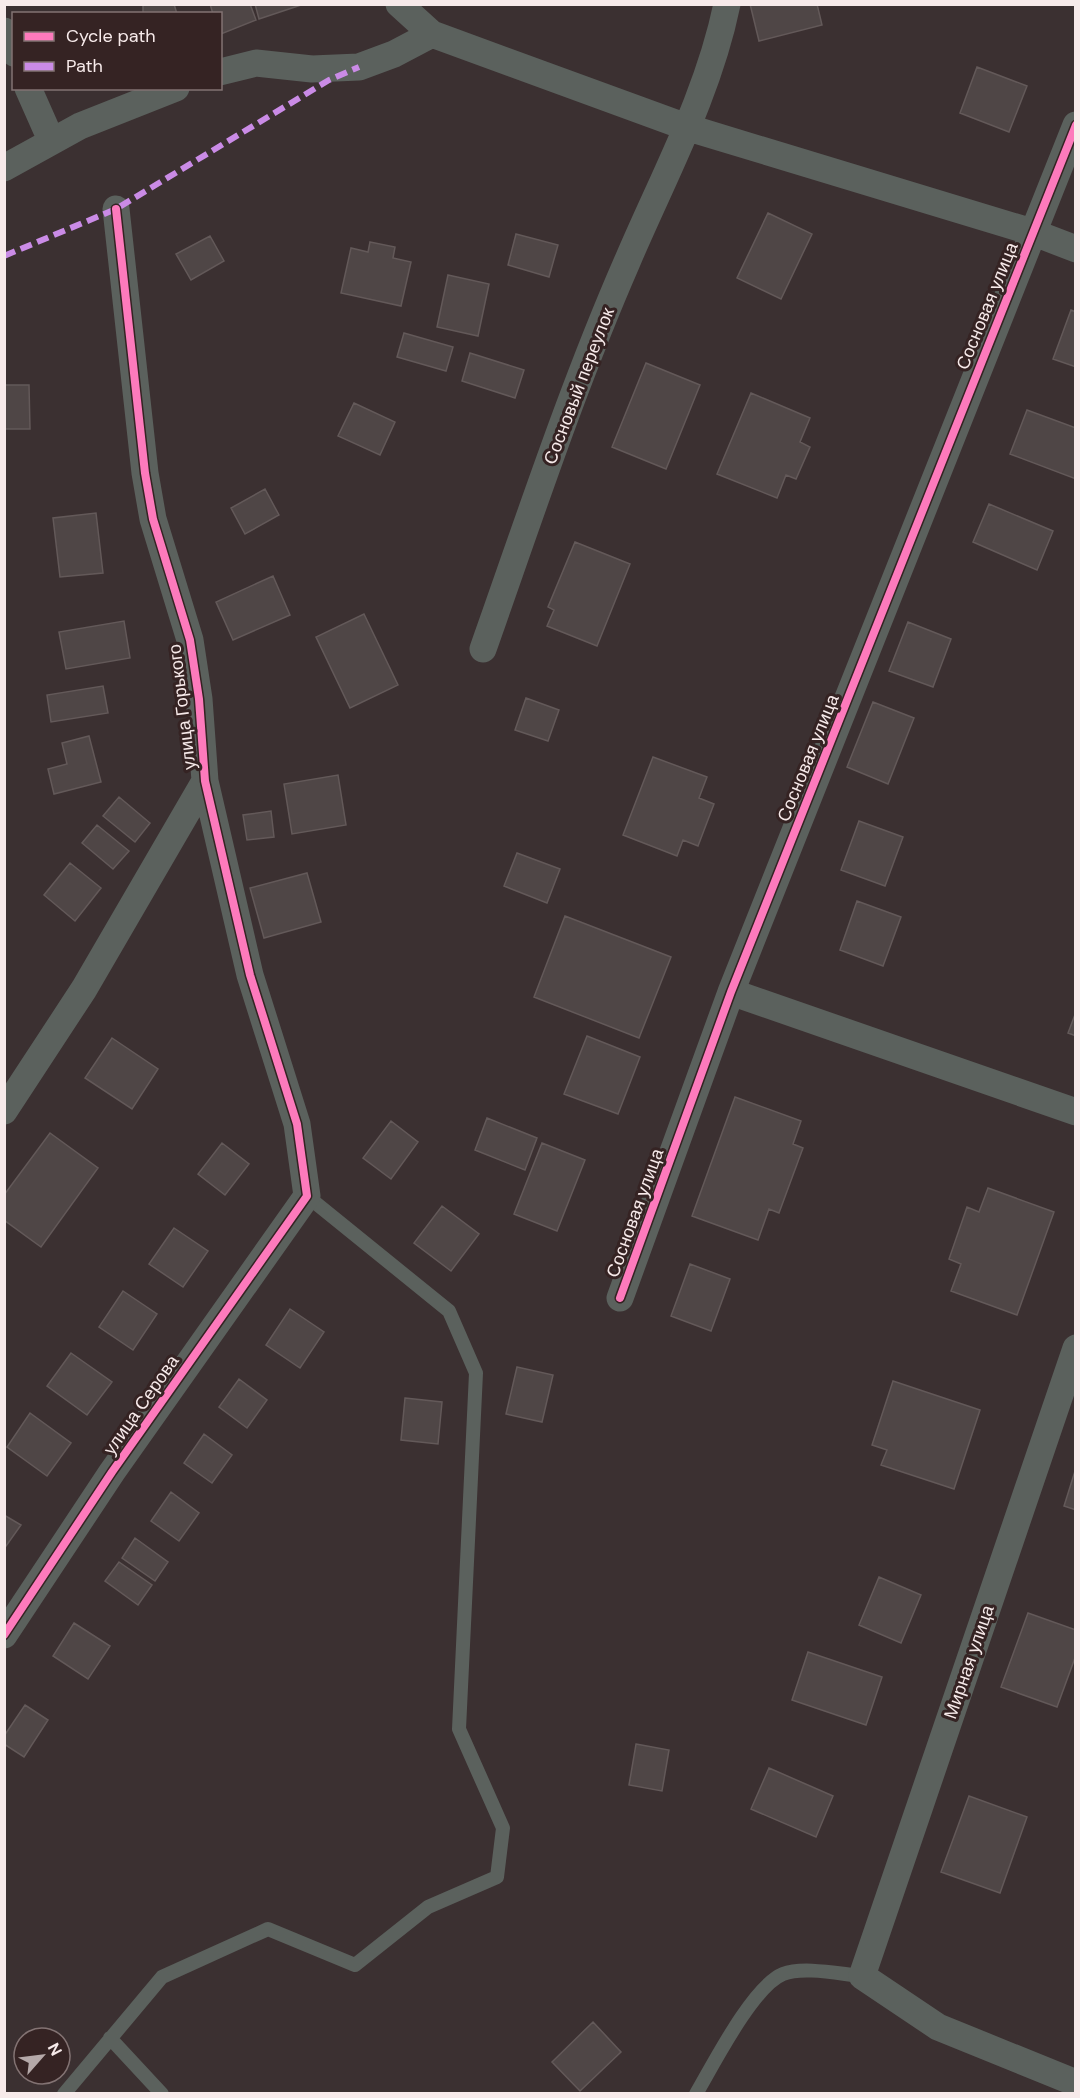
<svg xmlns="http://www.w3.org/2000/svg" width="1080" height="2098" viewBox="0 0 1080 2098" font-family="'DM Sans',sans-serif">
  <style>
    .building { fill: #4f4646; stroke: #635959; stroke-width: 1.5 }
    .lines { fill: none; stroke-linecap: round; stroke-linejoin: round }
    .lane { stroke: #5b615d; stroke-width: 14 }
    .street { stroke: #5b615d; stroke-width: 27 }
    .quiet { stroke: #ca8be6; stroke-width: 6; stroke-dasharray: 12 6; stroke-linecap: butt }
    .cycleway-casing { stroke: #352323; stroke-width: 11 }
    .cycleway { stroke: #fd7abc; stroke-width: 8 }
    .labels { text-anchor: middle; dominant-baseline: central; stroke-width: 6; stroke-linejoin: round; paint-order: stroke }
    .street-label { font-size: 18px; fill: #f7eaea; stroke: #352323 }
  </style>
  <rect width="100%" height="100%" fill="#3b3031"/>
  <path class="building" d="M143,4H174L177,14H143Z
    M210,4H250L256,20L221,34L220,14H213Z
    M255,4H304L259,19Z
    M750,4H817L822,25L759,41Z
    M977,67L1027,86L1009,132L960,113Z
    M768,213L812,234L781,299L737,278Z
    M516,234L558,245L549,277L508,265Z
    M210,236L224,261L191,280L176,254Z
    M370,242L395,247L393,258L411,262L401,306L341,293L351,248L368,252Z
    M448,275L489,284L478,336L437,327Z
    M1071,310L1076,312V367L1053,359Z
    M404,333L453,347L446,371L397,357Z
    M470,353L524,370L515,398L462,381Z
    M646,363L700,385L666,469L612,447Z
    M4,385H29L30,429H4Z
    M751,393L810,418L800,442L810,447L796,479L786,475L777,498L717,474Z
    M354,403L395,422L380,455L338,436Z
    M1027,410L1076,428V479L1010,454Z
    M265,489L279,515L245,534L231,508Z
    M989,504L1053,531L1037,570L973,542Z
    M96,513L103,573L60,577L53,518Z
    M575,542L630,564L597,646L547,626L554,610L548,607Z
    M273,576L290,615L233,640L216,602Z
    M364,614L398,685L350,708L316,637Z
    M124,621L130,658L66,669L59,632Z
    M908,622L951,639L933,687L889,671Z
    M103,686L108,713L51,722L47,695Z
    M526,698L559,710L548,741L515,730Z
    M873,702L914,718L888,784L847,767Z
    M89,736L101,782L54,794L48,769L67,764L62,743Z
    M653,757L707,777L699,798L714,804L698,846L683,840L677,856L623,835Z
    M338,775L346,825L292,834L284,784Z
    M119,797L150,823L135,842L103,816Z
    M271,811L274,837L247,840L243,815Z
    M859,821L903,837L885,886L841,870Z
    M97,825L129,851L113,869L82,843Z
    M517,853L560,869L547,903L504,886Z
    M70,863L101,888L75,921L44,895Z
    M307,873L321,922L264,938L250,888Z
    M857,901L901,917L883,966L840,950Z
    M565,916L671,957L639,1038L534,997Z
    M1076,1012V1036L1068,1033Z
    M587,1036L640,1057L618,1114L564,1094Z
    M112,1038L158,1069L132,1109L85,1078Z
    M735,1097L801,1121L793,1144L803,1148L779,1213L769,1209L758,1240L692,1216Z
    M487,1118L537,1138L525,1170L475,1150Z
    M391,1121L418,1142L391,1179L363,1158Z
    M50,1133L98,1168L41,1247L4,1220V1195Z
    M222,1143L249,1164L225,1195L198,1174Z
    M542,1143L585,1160L557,1231L514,1214Z
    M988,1188L1054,1212L1017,1315L951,1291L961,1264L949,1259L967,1207L979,1212Z
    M442,1206L479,1234L451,1271L414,1243Z
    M174,1228L208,1251L183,1287L149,1264Z
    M690,1264L730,1279L711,1331L671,1316Z
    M123,1291L157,1314L133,1350L99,1327Z
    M290,1309L324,1332L300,1368L266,1345Z
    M71,1353L112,1382L87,1415L47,1386Z
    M517,1367L553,1375L542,1422L506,1414Z
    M239,1379L267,1400L247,1428L219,1407Z
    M893,1381L980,1410L954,1489L881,1465L887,1450L872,1445Z
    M405,1398L442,1402L438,1444L401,1440Z
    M30,1413L71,1443L47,1476L7,1447Z
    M204,1434L232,1455L212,1483L184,1463Z
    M1076,1468V1510L1064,1506Z
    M171,1492L199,1513L179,1541L151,1521Z
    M4,1515L21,1525L4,1549Z
    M135,1538L168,1562L155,1581L122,1558Z
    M119,1562L152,1585L138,1605L105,1581Z
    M879,1577L921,1595L901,1643L859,1625Z
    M1028,1613L1076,1630V1655L1057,1707L1001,1687Z
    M74,1623L110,1646L88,1679L53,1656Z
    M808,1652L882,1677L866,1725L792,1700Z
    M25,1705L48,1720L24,1757L4,1744V1736Z
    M636,1744L669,1750L662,1791L629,1785Z
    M769,1768L833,1796L816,1837L751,1809Z
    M969,1796L1027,1817L1000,1893L941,1872Z
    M593,2022L621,2052L580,2091L552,2062Z"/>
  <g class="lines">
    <path class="lane" d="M110,2038L162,2094
      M64,2094L162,1977L268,1929L355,1965L428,1907L497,1877L503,1828L459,1729L476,1373L449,1311L307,1196
      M696,2094C713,2065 753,1986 783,1974C803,1966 840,1974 862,1976"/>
    <path class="street" d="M399,4L432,34L689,128L1032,232L1076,249
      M4,31L14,53
      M220,72L256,63L312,69L359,67L394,54L432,34
      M28,88L51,140
      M4,168L80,126L176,88
      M483,649C529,519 572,388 627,262C663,177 708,96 727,4
      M731,992L1076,1112
      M4,1111L84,989L205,781
      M620,1298L731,992L1076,125
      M1076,1348L862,1976L938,2027L1076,2083
      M4,1635L112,1472L307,1196L297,1124L250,975L205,781L199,699L190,640L153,519L145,473L116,209"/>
    <path class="quiet" d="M4,256L116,209L329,80L359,67"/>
    <g class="cycleway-casing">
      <path id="cycleway" d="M620,1298L731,992L1076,125
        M4,1635L112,1472L307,1196L297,1124L250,975L205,781L199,699L190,640L153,519L145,473L116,209"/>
    </g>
    <use href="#cycleway" class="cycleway"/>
  </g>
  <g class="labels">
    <g class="street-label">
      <text transform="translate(987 306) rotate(-68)">Сосновая улица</text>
      <text transform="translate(579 386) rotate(-69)">Сосновый переулок</text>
      <text transform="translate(182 707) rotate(-97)">улица Горького</text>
      <text transform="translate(808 758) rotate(-68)">Сосновая улица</text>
      <text transform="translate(635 1213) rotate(-70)">Сосновая улица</text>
      <text transform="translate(141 1405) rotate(-55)">улица Серова</text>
      <text transform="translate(969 1662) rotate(-71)">Мирная улица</text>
    </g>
  </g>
  <rect width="1080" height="2098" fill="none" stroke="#f7eaea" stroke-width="12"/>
  <rect x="12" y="12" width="210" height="78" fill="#352323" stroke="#837373" stroke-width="1.5"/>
  <rect x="24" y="32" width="30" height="9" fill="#fd7abc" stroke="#837373" stroke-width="1.5"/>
  <text x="66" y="42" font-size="18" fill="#f7eaea">Cycle path</text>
  <rect x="24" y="62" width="30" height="9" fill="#ca8be6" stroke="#837373" stroke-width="1.5"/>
  <text x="66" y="72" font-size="18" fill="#f7eaea">Path</text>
  <g transform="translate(42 2056) rotate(62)"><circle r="28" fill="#352323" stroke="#837373" stroke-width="1.5"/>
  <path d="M0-4.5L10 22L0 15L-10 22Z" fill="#b5a9a9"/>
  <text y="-9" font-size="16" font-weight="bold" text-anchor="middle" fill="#f7eaea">N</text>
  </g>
</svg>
